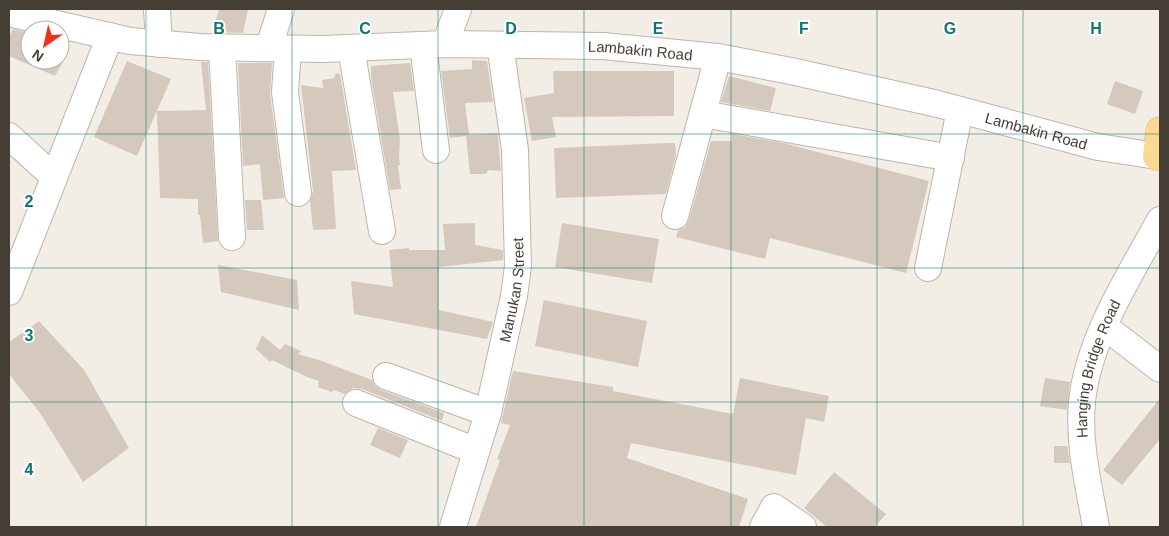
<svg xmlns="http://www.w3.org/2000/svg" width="1169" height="536" viewBox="0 0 1169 536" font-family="Arial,sans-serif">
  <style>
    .building { fill: #d4c9bc }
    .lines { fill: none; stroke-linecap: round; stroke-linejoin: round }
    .minor-casing { stroke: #beb5a9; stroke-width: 28 }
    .major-casing { stroke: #e0b467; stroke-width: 29 }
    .minor { stroke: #fff; stroke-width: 26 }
    .major { stroke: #fbd896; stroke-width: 28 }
    .grid { fill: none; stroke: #0f766e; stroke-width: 1; stroke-opacity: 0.55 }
    .labels { text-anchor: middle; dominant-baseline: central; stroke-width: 4; stroke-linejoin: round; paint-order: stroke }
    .street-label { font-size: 15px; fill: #453e35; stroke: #fff }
    .grid-label { font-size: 16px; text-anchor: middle; font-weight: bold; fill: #0f766e; stroke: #fff; stroke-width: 4; stroke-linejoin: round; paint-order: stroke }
  </style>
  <rect width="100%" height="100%" fill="#f2eee6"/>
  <path class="building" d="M219,9H248L243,33L213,32Z
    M13,29L30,33V60H64L55,76L9,56V37Z
    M472,60L487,61L493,102L465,103L469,135L497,133L498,138L501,171L488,170L486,174H470L466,136L450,138L441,71L472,69Z
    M127,61L171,79L137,156L94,137Z
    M201,62H208L218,241L203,243L200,215H198V199L160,198L157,111L206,110Z
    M238,63H272L270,94L284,198L263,200L260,164L243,166Z
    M410,63L414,91L393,92L400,140L399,156L400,165H398L401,189L390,190L371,77V66Z
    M553,71H674V116L552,117L556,137L532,141L524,98L554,93Z
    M336,73L340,74L356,170L332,171L336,229L313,230L310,201L313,191L301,85L323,88L322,80L334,78Z
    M729,76L776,88L770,111L721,102Z
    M1115,81L1143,91L1135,114L1107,104Z
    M732,134L783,143L929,181L906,273L770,238L765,259L676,237L678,231L685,227L689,220L711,141H732Z
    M667,143H675L676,155L666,194L556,198L554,148Z
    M245,200H261L264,230H247Z
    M475,223V245L503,250V260L439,267V310L493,322L487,339L354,314L351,281L393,287L389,250L409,248V250H445L443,224Z
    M562,223L659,239L652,283L555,267Z
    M218,265L297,280L299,310L221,292Z
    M544,300L647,321L638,367L535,346Z
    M39,321L84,370L129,448L83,482L40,413L9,374V342Z
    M262,335L280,350L285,344L301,351L298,354L322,361L372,380L375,386L381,390L444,413L442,421L362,389L353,388L345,394L333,390L332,392L318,387L319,381L307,377L272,360L270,362L256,349Z
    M513,371L613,387V391L733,414L740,378L829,396L824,422L806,418L796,475L631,443L627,458L748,499L739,527H476L500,460L497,459L510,425L501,423Z
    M1045,378L1070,382L1067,410L1040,406Z
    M1160,398V439L1122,485L1103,470Z
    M378,428L408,440L400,458L370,445Z
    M1054,446H1067L1070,463H1054Z
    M834,472L886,514L875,527H827L804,508Z"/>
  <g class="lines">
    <g class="minor-casing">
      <g id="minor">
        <path d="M157,9L159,44"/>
        <path id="s1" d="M9,13L130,41L200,47L323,49L445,44L603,46L718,57L791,71L938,104L1098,147L1157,156"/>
        <path d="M445,44L458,9"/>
        <path d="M423,45L436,150"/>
        <path d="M269,47L281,9"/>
        <path d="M222,48L232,237"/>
        <path d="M351,48L382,231"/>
        <path d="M288,49L285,92L298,193"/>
        <path d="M703,114L951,158"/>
        <path d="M9,136L54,177"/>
        <path d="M675,216L718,57"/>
        <path d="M928,268L960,110"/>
        <path d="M9,292L110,36"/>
        <path d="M1104,326L1160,369"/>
        <path d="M386,376L488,413"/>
        <path d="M356,403L476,451"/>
        <path id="s2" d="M453,527L488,413L514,296L518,266L515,150L502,58L501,45"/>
        <path d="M763,527L774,507L803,527"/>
        <path id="s3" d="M1096,527C1089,487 1078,444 1082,402C1088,339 1130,275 1160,220"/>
      </g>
    </g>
    <g class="major-casing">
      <path id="major" d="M1160,131L1157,156H1160"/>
    </g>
    <use href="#minor" class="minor"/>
    <use href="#major" class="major"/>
  </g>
  <path class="grid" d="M146,9V527M292,9V527M438,9V527M584,9V527M731,9V527M877,9V527M1023,9V527M9,134H1160M9,268H1160M9,402H1160"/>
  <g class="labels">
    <g class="street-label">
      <text stroke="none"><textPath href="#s1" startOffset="635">Lambakin Road</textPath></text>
      <text stroke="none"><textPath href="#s1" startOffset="1040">Lambakin Road</textPath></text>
      <text stroke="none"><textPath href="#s2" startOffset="245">Manukan Street</textPath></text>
      <text stroke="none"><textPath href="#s3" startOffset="162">Hanging Bridge Road</textPath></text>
    </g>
  </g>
  <g class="grid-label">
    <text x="219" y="34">B</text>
    <text x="365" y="34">C</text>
    <text x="511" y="34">D</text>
    <text x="658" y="34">E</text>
    <text x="804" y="34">F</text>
    <text x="950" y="34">G</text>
    <text x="1096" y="34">H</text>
    <text x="29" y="207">2</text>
    <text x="29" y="341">3</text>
    <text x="29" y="475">4</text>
  </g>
  <rect width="1169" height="536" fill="none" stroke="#453e35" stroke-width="20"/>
  <g transform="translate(45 45) rotate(214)"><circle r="24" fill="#ffffff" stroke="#b5b2ae"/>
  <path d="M0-4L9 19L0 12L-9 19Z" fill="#f32f1c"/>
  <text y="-8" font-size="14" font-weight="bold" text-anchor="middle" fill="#453e35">N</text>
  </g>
</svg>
